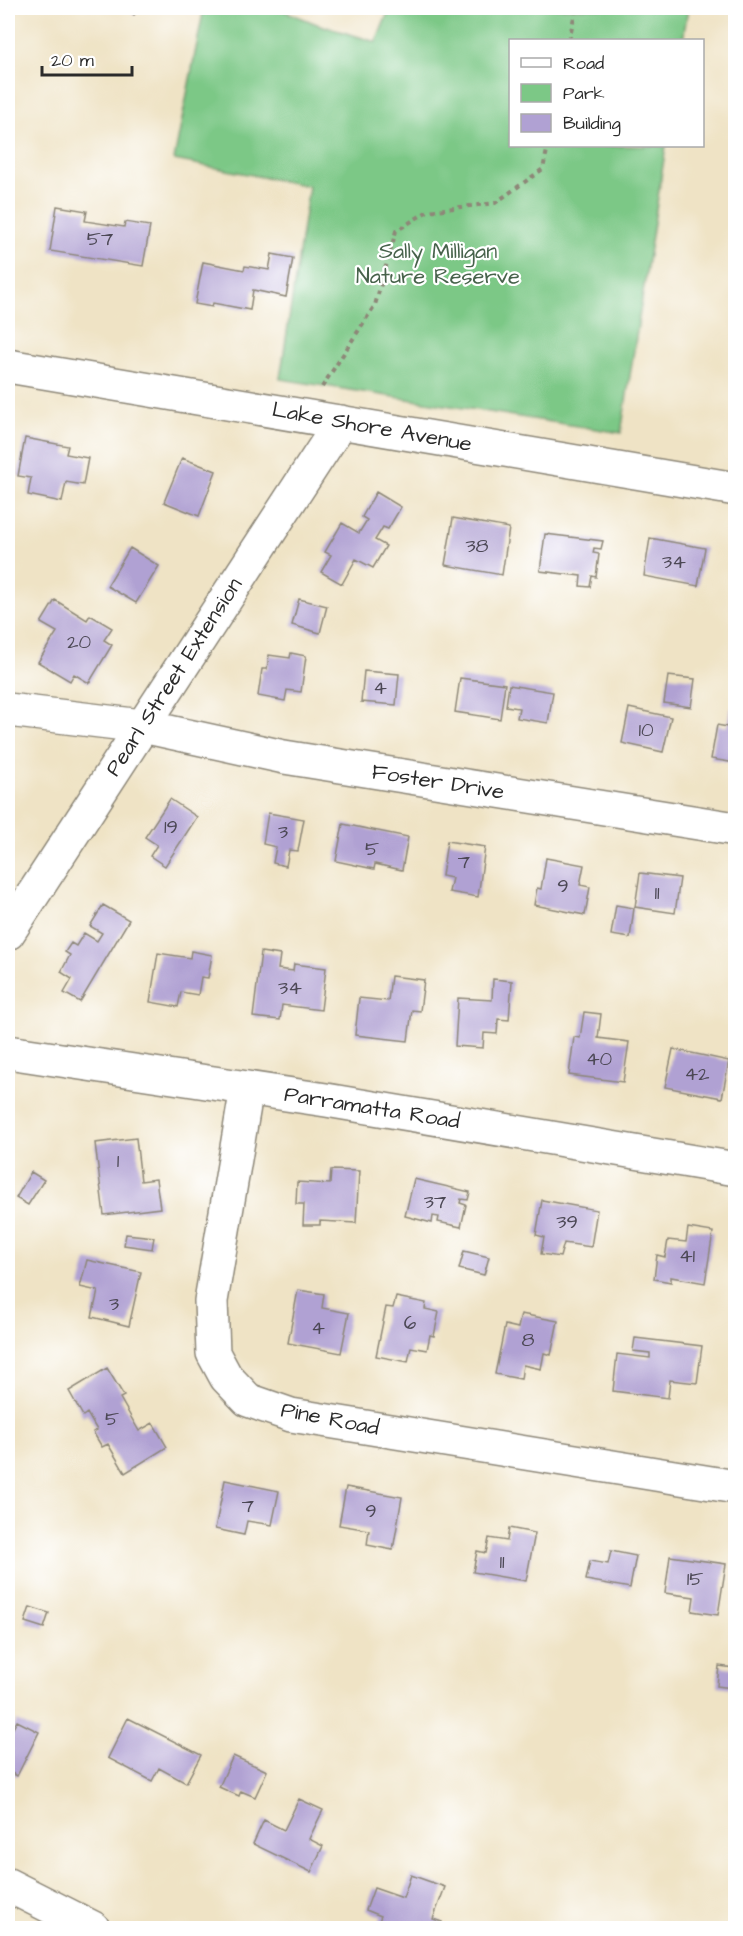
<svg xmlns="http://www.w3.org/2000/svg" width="743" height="1936" viewBox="0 0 743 1936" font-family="'Architects Daughter',sans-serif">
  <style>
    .green { fill: #7cc886; stroke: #547a58; stroke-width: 1.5 }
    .building { fill: #b0a1d3 }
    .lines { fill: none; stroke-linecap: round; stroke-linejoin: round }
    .minor-casing { stroke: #8d8778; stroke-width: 36 }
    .path { stroke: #8d8778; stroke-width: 4; stroke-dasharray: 4.5 4.5; stroke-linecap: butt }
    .minor { stroke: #fff; stroke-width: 33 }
    .labels { text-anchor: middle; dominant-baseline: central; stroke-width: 4.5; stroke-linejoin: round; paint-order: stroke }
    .number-label { font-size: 20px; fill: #4c4855 }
    .park-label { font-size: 22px; fill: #47624b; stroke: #fff }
    .street-label { font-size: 22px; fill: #2b2b2b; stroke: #fff }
  </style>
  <rect width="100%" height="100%" fill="#fff"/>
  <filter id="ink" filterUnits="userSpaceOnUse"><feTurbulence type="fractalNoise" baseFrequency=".0167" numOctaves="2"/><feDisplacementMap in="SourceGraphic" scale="12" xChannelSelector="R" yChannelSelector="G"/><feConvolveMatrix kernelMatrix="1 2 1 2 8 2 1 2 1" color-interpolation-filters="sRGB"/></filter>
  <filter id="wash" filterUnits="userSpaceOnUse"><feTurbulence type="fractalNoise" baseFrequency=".008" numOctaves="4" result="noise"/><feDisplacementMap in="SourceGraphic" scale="24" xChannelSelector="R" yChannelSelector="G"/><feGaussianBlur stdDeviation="1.35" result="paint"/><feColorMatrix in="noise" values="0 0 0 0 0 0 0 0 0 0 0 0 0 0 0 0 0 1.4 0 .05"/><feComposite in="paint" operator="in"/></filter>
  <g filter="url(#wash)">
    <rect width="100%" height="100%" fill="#efe3c5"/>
    <path class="green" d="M204,8H277L317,24L376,42L390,8H688L683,40H510V146H666L621,433L280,379L309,186L174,160Z"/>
    <g id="blocks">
      <path class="building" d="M126,8H140L134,15Z
        M57,206L87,211L85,221L124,227L125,222L150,226L143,266L50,251Z
        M272,254L293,258L286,297L253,290L250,310L213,303L212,307L195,304L203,262L244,270L245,266L269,270Z
        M25,438L68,446L66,454L88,458L83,485L66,482L62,502L28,495L31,478L18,476Z
        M182,458L216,471L199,516L164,502Z
        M376,492L401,507L388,529L383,527L375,540L386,546L373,568L356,559L342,584L321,572L331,555L325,552L342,523L359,533L367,520L362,517Z
        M453,518L509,528L502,575L445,565Z
        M545,534L603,541L601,549L594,548L593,553L599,554L596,577L592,576L590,587L580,586L581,576L540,571Z
        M650,538L705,548L698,586L644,576Z
        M130,548L159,566L136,603L107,586Z
        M734,580H736V609L730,608Z
        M299,599L327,606L320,633L292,625Z
        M55,600L87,620L90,615L112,628L104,640L112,645L89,683L74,674L70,681L38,662L57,632L41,623Z
        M291,653L306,656L301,692L287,690L285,701L258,696L262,669H267L269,655L290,658Z
        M364,671L399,674L396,705L361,702Z
        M668,676L695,679L691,707L664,703Z
        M460,678L505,684L500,719L455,712Z
        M509,685L553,692L548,723L517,718L519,708L506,706Z
        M629,708L671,717L663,752L622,743Z
        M731,708L736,709V763L711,759L717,725L728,727Z
        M170,799L197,817L165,866L150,856L157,845L145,837Z
        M268,813L304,819L298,851L289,850L286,866L273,863L276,847L263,844Z
        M343,824L408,837L402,870L375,864L374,869L336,861Z
        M447,841L485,847L478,897L449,892L452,878L442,876Z
        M546,858L584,865L580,885L590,887L585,915L534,905L537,888L541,889Z
        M640,873L680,878L675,913L635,907Z
        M103,905L129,920L80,1002L64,993L72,979L61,972L70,955L65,952L71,943L76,946L84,933L97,941L102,933L90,926Z
        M616,905L634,908L630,938L611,935Z
        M191,951L212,955L208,978L201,977L198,995L181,992L178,1007L150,1002L158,953L190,958Z
        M261,952L280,955L278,969L293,971L294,964L326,968L321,1010L282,1005L280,1020L253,1017Z
        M391,976L424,980L420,1011L412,1010L408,1041L355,1035L359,998L388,1001Z
        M493,979L512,981L509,1020L498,1019L497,1034L484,1033L483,1048L455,1046L458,998L492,1000Z
        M584,1012L601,1014L598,1038L629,1042L623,1082L569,1075L574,1037L580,1038Z
        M673,1049L729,1061L722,1098L665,1087Z
        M136,1138L141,1181L156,1179L160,1208L104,1215L95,1143Z
        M331,1170L359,1171L356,1223L320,1221V1225H303L304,1204H296L297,1182L330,1184Z
        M31,1172L44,1180L28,1205L16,1198Z
        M414,1179L470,1192L468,1200L461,1199L460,1203L466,1205L461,1227L438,1222L439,1217L433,1216L432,1223L405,1216Z
        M542,1200L597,1210L591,1247L564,1243L560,1257L541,1254L544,1237L536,1235Z
        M688,1228L713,1232L705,1283L671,1277V1282L654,1279L657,1255L665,1257L668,1240L686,1242Z
        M126,1234L154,1237L152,1249L124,1245Z
        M464,1251L489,1257L484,1275L459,1269Z
        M87,1260L141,1272L129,1326L92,1317L98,1291L80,1287Z
        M298,1290L324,1294L322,1308L349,1313L341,1353L288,1343Z
        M396,1297L426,1303L425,1309L439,1312L434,1336L430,1335L427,1350L411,1347L408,1362L376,1356L386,1307L393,1308Z
        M521,1314L558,1321L551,1355L544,1353L541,1369L523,1365L521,1379L495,1374L505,1325L518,1328Z
        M635,1338L702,1346L697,1383L670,1380L668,1398L613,1391L617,1354L650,1358V1353L633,1351Z
        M107,1368L124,1396L120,1398L139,1431L153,1423L167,1447L125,1473L108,1444L102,1447L93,1432L97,1430L87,1413L83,1416L69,1391Z
        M734,1395H736V1411L732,1410Z
        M225,1480L279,1491L272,1525L247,1521L244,1535L215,1529Z
        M346,1487L402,1497L393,1550L367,1545L369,1530L339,1525Z
        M509,1528L535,1533L526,1581L473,1572L477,1551L486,1553L489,1538L507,1541Z
        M611,1551L636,1556L630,1588L586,1580L590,1561L608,1564Z
        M670,1556L726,1564L718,1615L692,1611L694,1597L665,1593Z
        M30,1607L49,1613L44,1628L25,1622Z
        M719,1666L734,1668L732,1688L717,1686Z
        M128,1718L201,1755L186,1783L159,1768L152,1781L108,1758Z
        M17,1721L39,1732L17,1776L8,1771V1730L11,1732Z
        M233,1756L267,1771L255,1797L241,1791L239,1796L219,1787Z
        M299,1799L323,1810L309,1839L323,1846L311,1872L253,1844L264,1820L284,1830Z
        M411,1875L445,1887L433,1919L442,1922L439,1928H376L381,1916L366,1910L374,1888L403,1898Z"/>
    </g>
  </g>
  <g filter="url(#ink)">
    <use href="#blocks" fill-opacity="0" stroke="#8d8778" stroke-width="1.5"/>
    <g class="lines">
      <g class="minor-casing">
        <path id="minor" d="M8,366L736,489
          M8,710L142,726L284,757L736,829
          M8,933L341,422
          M8,1052L326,1100L736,1169
          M247,1088L211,1301L213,1353L226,1377L248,1400L291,1415L736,1487
          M8,1885L93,1928"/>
      </g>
      <path class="path" d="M569,40L576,8
        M322,387L375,305L396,231L428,211L495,203L543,169L548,146"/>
      <use href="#minor" class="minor"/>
    </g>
  </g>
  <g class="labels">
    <g class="number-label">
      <text x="100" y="239">57</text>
      <text x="477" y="546">38</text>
      <text x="674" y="562">34</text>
      <text x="79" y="642">20</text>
      <text x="380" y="688">4</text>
      <text x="646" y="730">10</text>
      <text x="171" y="827">19</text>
      <text x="283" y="832">3</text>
      <text x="372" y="849">5</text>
      <text x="464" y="862">7</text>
      <text x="563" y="886">9</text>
      <text x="657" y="893">11</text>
      <text x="290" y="988">34</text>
      <text x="599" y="1059">40</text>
      <text x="697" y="1074">42</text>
      <text x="118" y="1161">1</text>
      <text x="435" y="1202">37</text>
      <text x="567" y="1222">39</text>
      <text x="687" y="1256">41</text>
      <text x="114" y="1304">3</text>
      <text x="410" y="1323">6</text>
      <text x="318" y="1328">4</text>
      <text x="528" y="1340">8</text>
      <text x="112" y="1419">5</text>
      <text x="248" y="1506">7</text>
      <text x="371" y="1511">9</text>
      <text x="502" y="1562">11</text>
      <text x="695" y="1579">15</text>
    </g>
    <g class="park-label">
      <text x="438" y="251">Sally Milligan<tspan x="438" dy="25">Nature Reserve</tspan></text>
    </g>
    <g class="street-label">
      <text transform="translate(372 427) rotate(10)">Lake Shore Avenue</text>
      <text transform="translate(174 677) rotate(-57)">Pearl Street Extension</text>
      <text transform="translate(438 782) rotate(9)">Foster Drive</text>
      <text transform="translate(372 1108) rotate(9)">Parramatta Road</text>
      <text transform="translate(330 1419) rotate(11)">Pine Road</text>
    </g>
  </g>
  <rect width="743" height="1936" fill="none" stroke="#fff" stroke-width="30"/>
  <rect x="509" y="39" width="195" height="108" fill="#ffffff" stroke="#aaaaaa" stroke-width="1.5"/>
  <rect x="521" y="58" width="30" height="9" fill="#ffffff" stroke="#aaaaaa" stroke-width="1.5"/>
  <text x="563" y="69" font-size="18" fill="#2b2b2b">Road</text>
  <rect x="521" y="84" width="30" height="18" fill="#7cc886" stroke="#aaaaaa" stroke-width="1.5"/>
  <text x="563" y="99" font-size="18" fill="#2b2b2b">Park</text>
  <rect x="521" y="114" width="30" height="18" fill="#b0a1d3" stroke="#aaaaaa" stroke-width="1.5"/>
  <text x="563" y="129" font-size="18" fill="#2b2b2b">Building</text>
  <path d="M42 66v9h90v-9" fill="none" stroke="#2b2b2b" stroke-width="3"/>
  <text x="51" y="66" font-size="18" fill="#2b2b2b" stroke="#ffffff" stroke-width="4.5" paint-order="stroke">20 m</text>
</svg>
